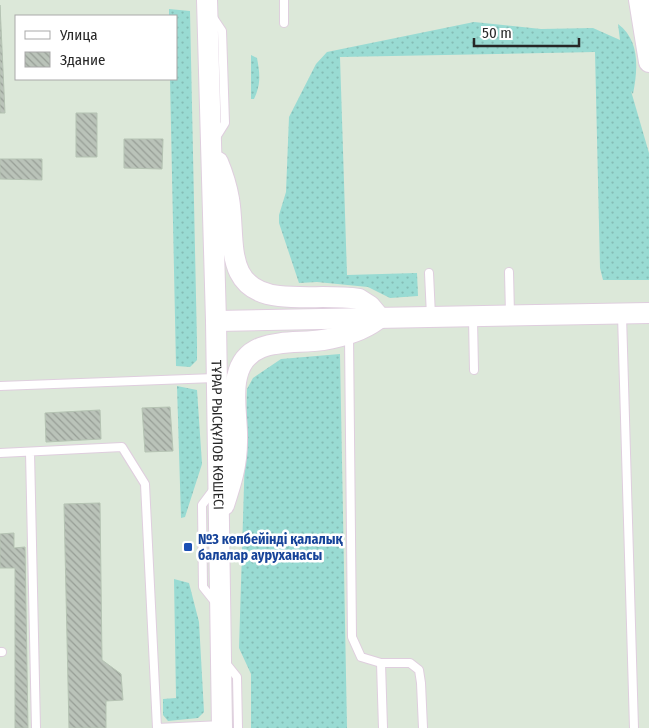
<svg xmlns="http://www.w3.org/2000/svg" width="649" height="728" viewBox="0 0 649 728" font-family="'Fira Sans Condensed',sans-serif">
  <style>
    .grass { fill: url(#grass-dots) }
    .building { fill: url(#building-back-hatch); stroke: #b5c3b3 }
    .lines { fill: none; stroke-linecap: round; stroke-linejoin: round }
    .lane-casing { stroke: #dfcede; stroke-width: 10 }
    .secondary-casing { stroke: #dfcede; stroke-width: 22 }
    .lane { stroke: #fff; stroke-width: 8 }
    .secondary { stroke: #fff; stroke-width: 20 }
    .transit-dot { fill: #1a4fb4; stroke: #fff; stroke-width: 2 }
    .labels { text-anchor: middle; dominant-baseline: central; stroke-width: 5; stroke-linejoin: round; paint-order: stroke }
    .street-label { font-size: 14px; fill: #272727; stroke: #fff }
    .transit-label { font-size: 14px; font-weight: bold; fill: #164399; stroke: #fff; text-anchor: start }
  </style>
  <defs>
    <pattern id="grass-dots" width="8" height="8" patternUnits="userSpaceOnUse" patternTransform="scale(1.25)"><rect width="8" height="8" fill="#99dbd3"/><path d="M2 2h.1M6 6h.1" fill="none" stroke="#84bcb5" stroke-width="1.8" stroke-linecap="round"/></pattern>
    <pattern id="building-back-hatch" width="6" height="6" patternUnits="userSpaceOnUse" patternTransform="scale(1.25)"><rect width="6" height="6" fill="#bac3b9"/><path d="M-1 5l2 2M0 0l6 6M5-1l2 2" fill="none" stroke="#979e96"/></pattern>
  </defs>
  <rect width="100%" height="100%" fill="#dce8d9"/>
  <path class="grass" d="M169,9L190,11L197,344V360L190,367L176,366L170,79H176V16H169Z
    M474,22L541,29L593,28L620,40L618,24C640,40 638,69 633,94L631,91L649,153V280H603L600,268L595,52L340,57L347,275L417,273L418,296L390,298L368,287L317,282L299,283L279,223V215L286,192L289,117L316,64L327,52Z
    M251,55L257,58C260,74 261,84 254,99H251Z
    M340,354L347,728H251V674L239,648L247,389L253,378L281,359Z
    M177,386L197,390L202,464L185,517L181,518Z
    M174,579L189,583L199,622L204,712L198,718L168,721L163,715V699L176,698Z"/>
  <path class="building" d="M0,5L5,113H0Z
    M76,113H97V157H76Z
    M124,139H163L162,169L124,168Z
    M0,159H42V180L0,179Z
    M170,407L173,451L145,452L142,408Z
    M100,410L101,439L46,442L45,413Z
    M100,503L102,660L121,674L123,700L106,701V728H69L64,504Z
    M14,533V548L25,547L28,728H15V568H0V534Z"/>
  <g class="lines">
    <g class="lane-casing">
      <path id="lane" d="M284,0V23
        M212,16L222,31L225,123L215,139
        M509,272L510,315
        M429,273L431,316
        M622,315L634,728
        M473,318L474,370
        M349,336L352,637L361,657L381,663H410L419,670L421,683L423,728
        M0,386L215,378
        M30,452L36,728
        M0,453L122,447L145,484L157,728L222,725
        M214,489L202,505L203,587L215,602
        M0,652H2
        M225,662L237,677L238,728
        M381,663L383,728"/>
    </g>
    <g class="secondary-casing">
      <g id="secondary">
        <path id="s1" d="M207,0L216,321L222,728"/>
        <path d="M639,0L649,62"/>
        <path d="M218,162C223,174 227,187 229,199C236,239 222,290 279,296C305,299 332,295 359,299L370,306L380,318"/>
        <path d="M216,321L649,313"/>
        <path d="M224,505C231,484 237,465 237,442C238,421 232,397 237,377C246,335 291,345 323,340C342,337 362,331 377,320"/>
      </g>
    </g>
    <use href="#lane" class="lane"/>
    <use href="#secondary" class="secondary"/>
  </g>
  <rect class="transit-dot" x="183" y="542" width="10" height="10" rx="2.5"/>
  <g class="labels">
    <g class="street-label">
      <text stroke="none"><textPath href="#s1" startOffset="435">ТҰРАР РЫСҚҰЛОВ КӨШЕСІ</textPath></text>
    </g>
    <g class="transit-label">
      <text x="198" y="539">№3 көпбейінді қалалық<tspan x="198" dy="16">балалар ауруханасы</tspan></text>
    </g>
  </g>
  <rect x="15" y="15" width="162" height="65" fill="#ffffff" stroke="#a9a9a9"/>
  <rect x="25" y="31" width="25" height="8" fill="#ffffff" stroke="#a9a9a9"/>
  <text x="60" y="40" font-size="15" fill="#272727">Улица</text>
  <rect x="25" y="52" width="25" height="15" fill="url(#building-back-hatch)" stroke="#a9a9a9"/>
  <text x="60" y="65" font-size="15" fill="#272727">Здание</text>
  <path d="M474 38v8h105v-8" fill="none" stroke="#272727" stroke-width="2.5"/>
  <text x="482" y="38" font-size="15" fill="#272727" stroke="#ffffff" stroke-width="4" paint-order="stroke">50 m</text>
</svg>
